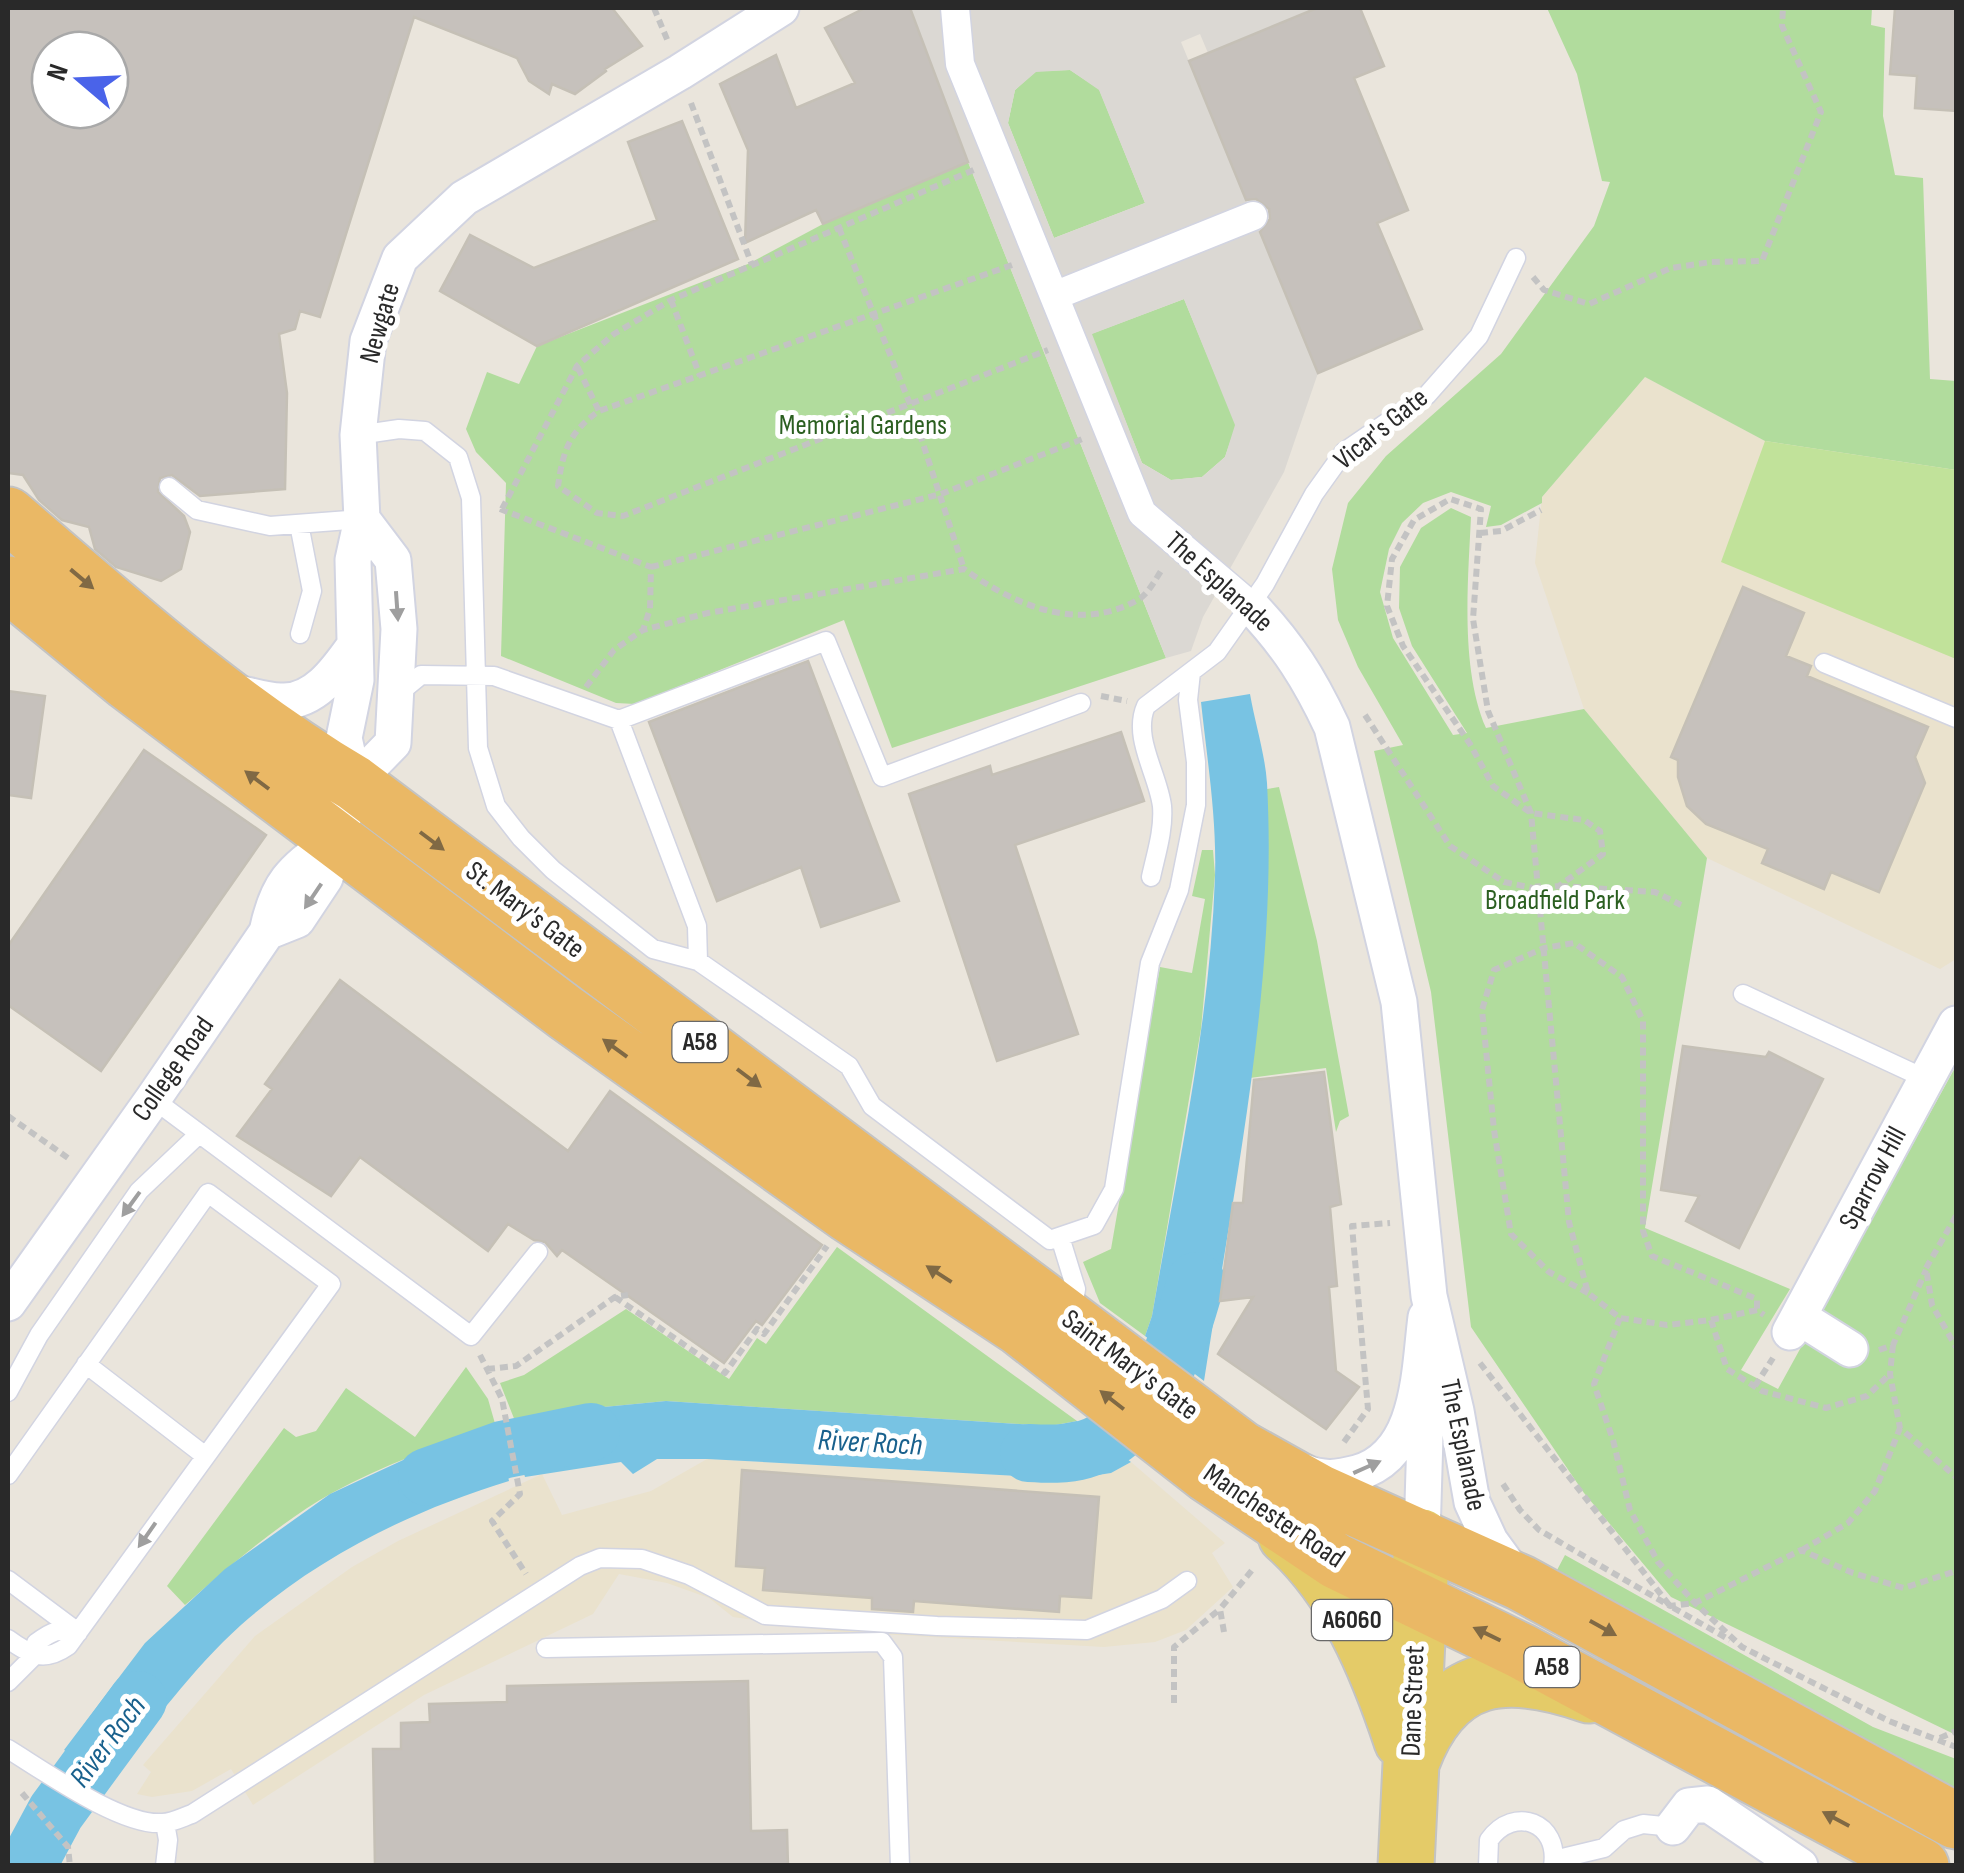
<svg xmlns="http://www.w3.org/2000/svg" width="1964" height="1873" viewBox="0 0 1964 1873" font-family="'Sofia Sans Condensed',sans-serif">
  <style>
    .education { fill: #eae2cd }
    .green { fill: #b1dc9d }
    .pitch { fill: #c1e29a }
    .plaza { fill: #dbd8d3; fill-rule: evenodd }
    .water { fill: #78c3e3 }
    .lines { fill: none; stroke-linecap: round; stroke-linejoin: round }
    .river { stroke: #78c3e3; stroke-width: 58 }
    .building { fill: #c6c1bc; stroke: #c5c0b6; stroke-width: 2.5; fill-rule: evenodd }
    .service-casing { stroke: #d2d4e1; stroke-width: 21 }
    .pedestrian-casing { stroke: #d2d4e1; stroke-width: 31 }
    .minor-casing { stroke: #d2d4e1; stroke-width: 39 }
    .primary-casing { stroke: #c3c3c3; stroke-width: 59 }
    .trunk-casing { stroke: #c3c3c3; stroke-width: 59 }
    .path { stroke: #c3c3c3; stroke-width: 6; stroke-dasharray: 8 5; stroke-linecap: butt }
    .service { stroke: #fff; stroke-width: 18 }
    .pedestrian { stroke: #fff; stroke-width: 28 }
    .minor { stroke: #fff; stroke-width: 35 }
    .primary { stroke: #e4cb68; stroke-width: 55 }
    .trunk { stroke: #eab865; stroke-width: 55 }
    .oneway { fill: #806944 }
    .oneway2 { fill: #9f9f9f }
    .labels { text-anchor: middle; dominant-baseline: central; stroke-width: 10; stroke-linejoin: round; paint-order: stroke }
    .shield { fill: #fff; stroke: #696969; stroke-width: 2.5 }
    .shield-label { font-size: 25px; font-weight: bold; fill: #292929 }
    .street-label { font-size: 28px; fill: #292929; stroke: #fff }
    .park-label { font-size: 28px; fill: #2b5f20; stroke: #fff }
    .water-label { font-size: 30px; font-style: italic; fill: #19618d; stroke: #fff }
  </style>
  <rect width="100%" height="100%" fill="#eae5dc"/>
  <path class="education" d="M1645,377L1765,441L1956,470V959L1940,969L1707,858L1584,709L1535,563L1542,497Z
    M707,1459L1072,1479L1111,1473L1131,1462L1225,1543L1212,1553L1233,1587L1186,1630L1155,1642L1104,1647L829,1631L733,1617L709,1598L667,1583L619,1574L593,1614L424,1695L253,1805L231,1769L192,1791L152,1797L137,1794L151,1772L143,1765L255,1636L352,1567L398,1541L542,1474L562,1515L651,1491Z"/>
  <path class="green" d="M1547,8H1872L1871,25L1885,28L1883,116L1895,175L1923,178L1930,379L1956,381V470L1765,441L1645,377L1542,497V503L1501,525L1486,527L1491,506L1451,492L1423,503L1402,523L1389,549L1380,592L1393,638L1453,735L1467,733L1412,646L1399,608L1400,567L1421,528L1451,508L1471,517C1468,581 1460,669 1486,728L1584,709L1707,858L1645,1228L1790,1289L1741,1370L1778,1389L1956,1066V1735L1671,1597L1584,1493L1471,1327L1431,992L1374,751L1403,745L1358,667L1338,620L1332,569L1348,503L1386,456L1501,354L1594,226L1610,182L1602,181L1577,74Z
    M1070,70L1099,89L1145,203L1054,238L1008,123L1015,90L1036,71Z
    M968,162L1166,658L892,748L844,620L635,704L616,703L501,656L506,483L476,452L466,429L487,372L519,384L537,346L748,264L823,224Z
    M1184,299L1236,425L1225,457L1202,477L1171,480L1142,463L1091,334Z
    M1279,787L1317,941L1349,1116L1340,1121L1336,1132L1326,1068L1250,1078C1264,981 1266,886 1267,789Z
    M1202,850H1213L1215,875L1201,1029L1152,1316L1145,1336L1100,1303L1083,1262L1111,1249L1160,967L1192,973L1205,899L1192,896Z
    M837,1247L1077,1421L1050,1426L666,1401L562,1411L515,1421L500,1383L524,1375L626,1309L729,1379L757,1338L766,1344Z
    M466,1367L488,1399L496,1427C439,1444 384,1465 332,1493C282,1521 228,1567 185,1605L167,1586L284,1428L296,1437L316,1431L346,1388L415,1437Z
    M1565,1555L1873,1727L1956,1759V1794L1754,1678L1556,1572Z"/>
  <path class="pitch" d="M1765,441L1956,470V659L1721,562Z"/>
  <path class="plaza" d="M910,8H1317L1208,53L1200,34L1181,42L1318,373L1284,472L1203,617L1191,651L1166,658L968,162ZM1070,70L1099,90L1145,203L1054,238L1008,123L1015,90L1036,72ZM1184,299L1235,425L1225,457L1202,477L1171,480L1142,463L1092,334Z"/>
  <path class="water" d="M1250,694C1255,723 1265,754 1267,783C1278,983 1234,1184 1204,1381L1145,1336L1152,1316C1177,1171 1210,1024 1215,877C1217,819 1207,759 1201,702Z
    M666,1401L1050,1426L1077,1421L1131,1462L1111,1473L1072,1479L707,1459H657L633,1474L621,1462L525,1477L509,1422L562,1411Z
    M496,1427L509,1481C411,1511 319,1556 241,1625C192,1669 152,1725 111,1776L64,1750L145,1643L225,1569L330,1494L429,1448Z
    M25,1815L61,1852L56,1865H8Z"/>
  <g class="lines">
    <path class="river" d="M1029,1453C1047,1454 1066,1455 1083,1450C1152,1431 1179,1342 1196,1281
      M427,1477L502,1450L591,1432
      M27,1866L56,1812L138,1700"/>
  </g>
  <path class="building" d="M8,8H612L642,46L605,69L606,71L575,94L552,84L549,94L529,81L517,58L414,17L320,317L300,311L295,329L279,334L287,393L285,489L200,496L172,475L160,478L158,492L184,516L190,532L181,569L161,581L116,567L95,549L89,527L62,520L39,500L23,475L8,473ZM50,50H110V110H50Z
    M865,8H910L968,162L823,224L816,210L745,243L748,150L720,84L776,55L796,108L855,83L825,28Z
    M1317,8H1360L1384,66L1354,78L1408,210L1377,223L1422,329L1318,373L1260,232L1270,219L1269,209L1256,199L1246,200L1189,61Z
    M1895,8H1956V111L1915,108L1917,76L1890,74Z
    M682,121L738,259L537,346L440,291L470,235L534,268L657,220L628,142Z
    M1743,587L1804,613L1786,656L1811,666L1807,676L1928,727L1915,757L1925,783L1879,892L1831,872L1824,889L1762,863L1768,849L1706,824L1687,806L1678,777V760L1671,757Z
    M808,661L899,901L821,927L801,867L717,901L649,722Z
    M8,691L45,696L31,798L8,795Z
    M1121,732L1144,801L1015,845L1078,1034L997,1061L909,794L990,766L992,775Z
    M144,750L266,835L101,1071L8,1005V946Z
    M340,980L568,1151L610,1091L822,1245L762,1325L756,1321L724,1363L562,1250L557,1256L545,1242L534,1240L508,1224L488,1251L360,1157L331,1196L237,1136L272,1089L265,1084Z
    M1683,1046L1766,1057L1769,1052L1823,1079L1739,1248L1686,1221L1699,1196L1661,1190Z
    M1324,1072L1341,1204L1330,1207L1337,1286L1329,1287L1336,1371L1359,1387L1326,1429L1218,1354L1253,1297L1220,1301L1233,1203H1243L1254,1080Z
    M742,1470L1099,1497L1091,1598L1060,1596L1059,1612L914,1601L913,1612L872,1609V1598L763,1590L765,1568L736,1566Z
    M748,1681L751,1831L787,1830L788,1866H375L373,1749H401V1723L430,1722L429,1704L507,1702V1686Z"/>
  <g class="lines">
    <g class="service-casing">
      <path id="service" d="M358,435L399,429L425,431L458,457L471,498L478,748L496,806L521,838L553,870L653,949L698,961L849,1066L872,1106L1050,1240L1094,1225L1114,1189L1150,963L1179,890L1196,805V762L1188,700L1191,672
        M169,487L197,510L270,526L362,519
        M299,524L312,591L300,634
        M1824,663L1956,718
        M399,693L421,675L494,676L619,720L697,926L698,961
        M619,720L826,641L882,777L1081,703
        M1151,877C1156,854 1164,830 1162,806C1158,774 1132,737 1146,706L1217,652L1265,584L1314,494L1344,452L1427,395L1479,336L1516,258
        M1743,994L1926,1079
        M153,1099L471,1336L538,1252
        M1060,1237L1076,1289L1072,1314
        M86,1364L204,1455
        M8,1392L39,1335L139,1191L199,1134
        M8,1475L208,1193L331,1284L68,1646C44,1663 30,1655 8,1639
        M8,1580L75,1630
        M546,1648L882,1642L893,1657L900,1866
        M8,1682L33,1657L36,1643C52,1631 58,1628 78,1633
        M8,1749C44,1771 121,1826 162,1823C172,1823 183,1817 192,1814L580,1566L600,1558L642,1559L689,1575L765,1615L937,1626L1087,1630L1162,1599L1187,1581
        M165,1823L168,1840L165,1866
        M1554,1860L1604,1848L1624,1830L1643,1824L1673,1827
        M1488,1866L1489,1840C1514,1805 1560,1822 1553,1866"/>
    </g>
    <g class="pedestrian-casing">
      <path id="pedestrian" d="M955,8L960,64L1142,513L1251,606
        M1054,296L1253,216"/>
    </g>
    <g class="minor-casing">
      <path id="minor" d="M1251,606C1288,645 1309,678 1332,727L1399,1002L1429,1296L1456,1411L1472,1502L1490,1541L1517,1578
        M234,692C249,695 266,701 281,701C315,703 338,669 355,645
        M354,783L393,743L399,629L393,560L362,519
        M267,932L297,920L325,878L354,783L344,738L356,680L353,560L362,519L358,435L368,341L400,258L464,198L680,72L781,8
        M8,1303L153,1099L267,932C278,879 294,870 335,839
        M1799,1317L1850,1349
        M1790,1332L1956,1024
        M1304,1472C1323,1480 1338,1478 1357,1473C1421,1455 1419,1370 1426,1317
        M1422,1537L1426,1402
        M1673,1827L1689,1806L1708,1804L1800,1866"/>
    </g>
    <g class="primary-casing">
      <path id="primary" d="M1286,1536C1346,1590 1377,1666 1402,1741
        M1412,1761C1446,1671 1505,1666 1589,1695
        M1406,1866L1422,1537"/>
    </g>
    <g class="trunk-casing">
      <path id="trunk" d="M8,515C119,610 228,708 354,783L1242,1449L1319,1492L1521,1583L1956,1821
        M8,584L127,682L566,1013L849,1215L1020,1328L1208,1475L1336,1561L1521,1651L1921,1866"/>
    </g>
    <path class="path" d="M654,8L669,44
      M691,103L752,265
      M839,228L910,404L964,569
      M1012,265L599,411C569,432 563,451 558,486L597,513L623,516L1048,350
      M1533,277L1544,290L1589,304L1671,268L1711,262L1762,261L1821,112L1782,26L1783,8
      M671,300L700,376
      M578,368L599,411
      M500,509L651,567L650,609L643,630
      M502,509L577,366L614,334L671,300L976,169
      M1480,533L1501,531L1541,510
      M651,567L941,494L1085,438
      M586,687L614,650L643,630L708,613L964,569C1014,605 1080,634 1139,599C1149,593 1156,578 1163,568
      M1101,696L1127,701
      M1365,715L1450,846L1504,882L1538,889L1559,886L1603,854L1600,831L1584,820L1531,813L1493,786L1470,744L1403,646L1387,606L1392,559L1414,520L1450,499L1481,509L1473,619L1488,711L1531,813L1569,1222L1588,1293L1620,1318L1667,1325L1711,1320L1757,1310L1764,1315
      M1560,886L1655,892L1681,905
      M8,1116L68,1158L67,1160
      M1956,1216L1926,1268L1932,1305L1956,1347
      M1588,1293L1549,1272L1511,1234L1494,1130L1482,1010L1494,970L1544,948L1574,943L1622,977L1643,1021V1231L1652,1256L1757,1299V1310
      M615,1297L725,1373L757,1329L764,1334L827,1246
      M1620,1318L1594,1384L1613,1440L1630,1510L1658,1562L1695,1603L1742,1647L1889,1721L1956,1747
      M1711,1320L1727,1369L1762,1391L1826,1408L1867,1396L1890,1374
      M1893,1345L1890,1374L1900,1428L1956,1477
      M1879,1350L1893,1345L1926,1270
      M480,1355L502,1399L520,1494L492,1521L526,1574
      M1480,1363L1670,1606L1730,1640
      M487,1369L516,1366L615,1297L628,1295
      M1755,1386L1773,1358
      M1344,1442L1368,1409L1352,1226L1390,1223
      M1503,1484L1520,1510L1539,1530L1670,1606L1695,1603L1801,1550L1853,1573L1904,1588L1956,1571
      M1802,1550L1848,1523L1875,1491L1900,1428
      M1224,1632L1220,1609L1253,1569
      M1174,1703V1647L1220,1609
      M1940,1738L1956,1731
      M22,1793L68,1847L70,1866"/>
    <use href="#service" class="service"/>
    <use href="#pedestrian" class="pedestrian"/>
    <use href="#minor" class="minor"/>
    <use href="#primary" class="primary"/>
    <use href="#trunk" class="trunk"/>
  </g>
  <defs><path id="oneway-solid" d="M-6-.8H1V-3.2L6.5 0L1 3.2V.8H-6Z" transform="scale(2.5)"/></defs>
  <g class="oneway">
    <use href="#oneway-solid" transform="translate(82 579) rotate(40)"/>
    <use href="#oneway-solid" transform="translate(257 780) rotate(-143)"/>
    <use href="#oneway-solid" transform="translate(432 841) rotate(37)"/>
    <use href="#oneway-solid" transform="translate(615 1048) rotate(-144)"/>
    <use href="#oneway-solid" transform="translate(749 1078) rotate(37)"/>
    <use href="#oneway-solid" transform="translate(939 1274) rotate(-147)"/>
    <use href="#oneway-solid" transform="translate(1112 1400) rotate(-142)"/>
    <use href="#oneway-solid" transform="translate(1603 1628) rotate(29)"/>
    <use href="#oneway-solid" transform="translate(1487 1634) rotate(-154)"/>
    <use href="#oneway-solid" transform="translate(1836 1819) rotate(-152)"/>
  </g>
  <g class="oneway2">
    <use href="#oneway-solid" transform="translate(397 606) rotate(86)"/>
    <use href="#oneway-solid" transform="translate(313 896) rotate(124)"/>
    <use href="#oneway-solid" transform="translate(131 1204) rotate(126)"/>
    <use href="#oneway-solid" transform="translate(1367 1467) rotate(-24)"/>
    <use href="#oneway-solid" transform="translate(147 1535) rotate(125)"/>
  </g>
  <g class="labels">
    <g class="shield">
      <rect x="672.5" y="1022" width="55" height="40" rx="8"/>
      <rect x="1312" y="1600" width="80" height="40" rx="8"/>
      <rect x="1524.5" y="1647" width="55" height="40" rx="8"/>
    </g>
    <g class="shield-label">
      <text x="700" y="1042">A58</text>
      <text x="1352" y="1620">A6060</text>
      <text x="1552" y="1667">A58</text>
    </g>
    <g class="street-label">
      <text transform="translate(380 323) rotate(-74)">Newgate</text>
      <text transform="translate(1381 429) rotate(-39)">Vicar's Gate</text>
      <text transform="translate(1219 582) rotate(42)">The Esplanade</text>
      <text transform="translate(525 910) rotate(37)">St. Mary's Gate</text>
      <text transform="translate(173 1069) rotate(-55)">College Road</text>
      <text transform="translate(1873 1178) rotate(-62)">Sparrow Hill</text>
      <text transform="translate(1130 1365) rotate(37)">Saint Mary's Gate</text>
      <text transform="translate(1463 1445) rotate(78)">The Esplanade</text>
      <text transform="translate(1274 1516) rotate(34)">Manchester Road</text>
      <text transform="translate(1413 1701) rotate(-88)">Dane Street</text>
    </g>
    <g class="park-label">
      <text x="863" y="425">Memorial Gardens</text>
      <text x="1555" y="900">Broadfield Park</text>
    </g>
    <g class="water-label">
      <text transform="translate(870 1443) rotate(3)">River Roch</text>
      <text transform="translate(108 1742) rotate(-53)">River Roch</text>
    </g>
  </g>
  <rect width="1964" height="1873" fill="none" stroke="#292929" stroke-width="20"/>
  <g transform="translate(80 80) rotate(289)"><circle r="48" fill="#ffffff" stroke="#a9a9a9" stroke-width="2.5"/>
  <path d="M0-8L18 38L0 25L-18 38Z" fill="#4a63e9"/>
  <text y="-15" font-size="28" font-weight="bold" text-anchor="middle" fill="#292929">N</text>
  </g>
</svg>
